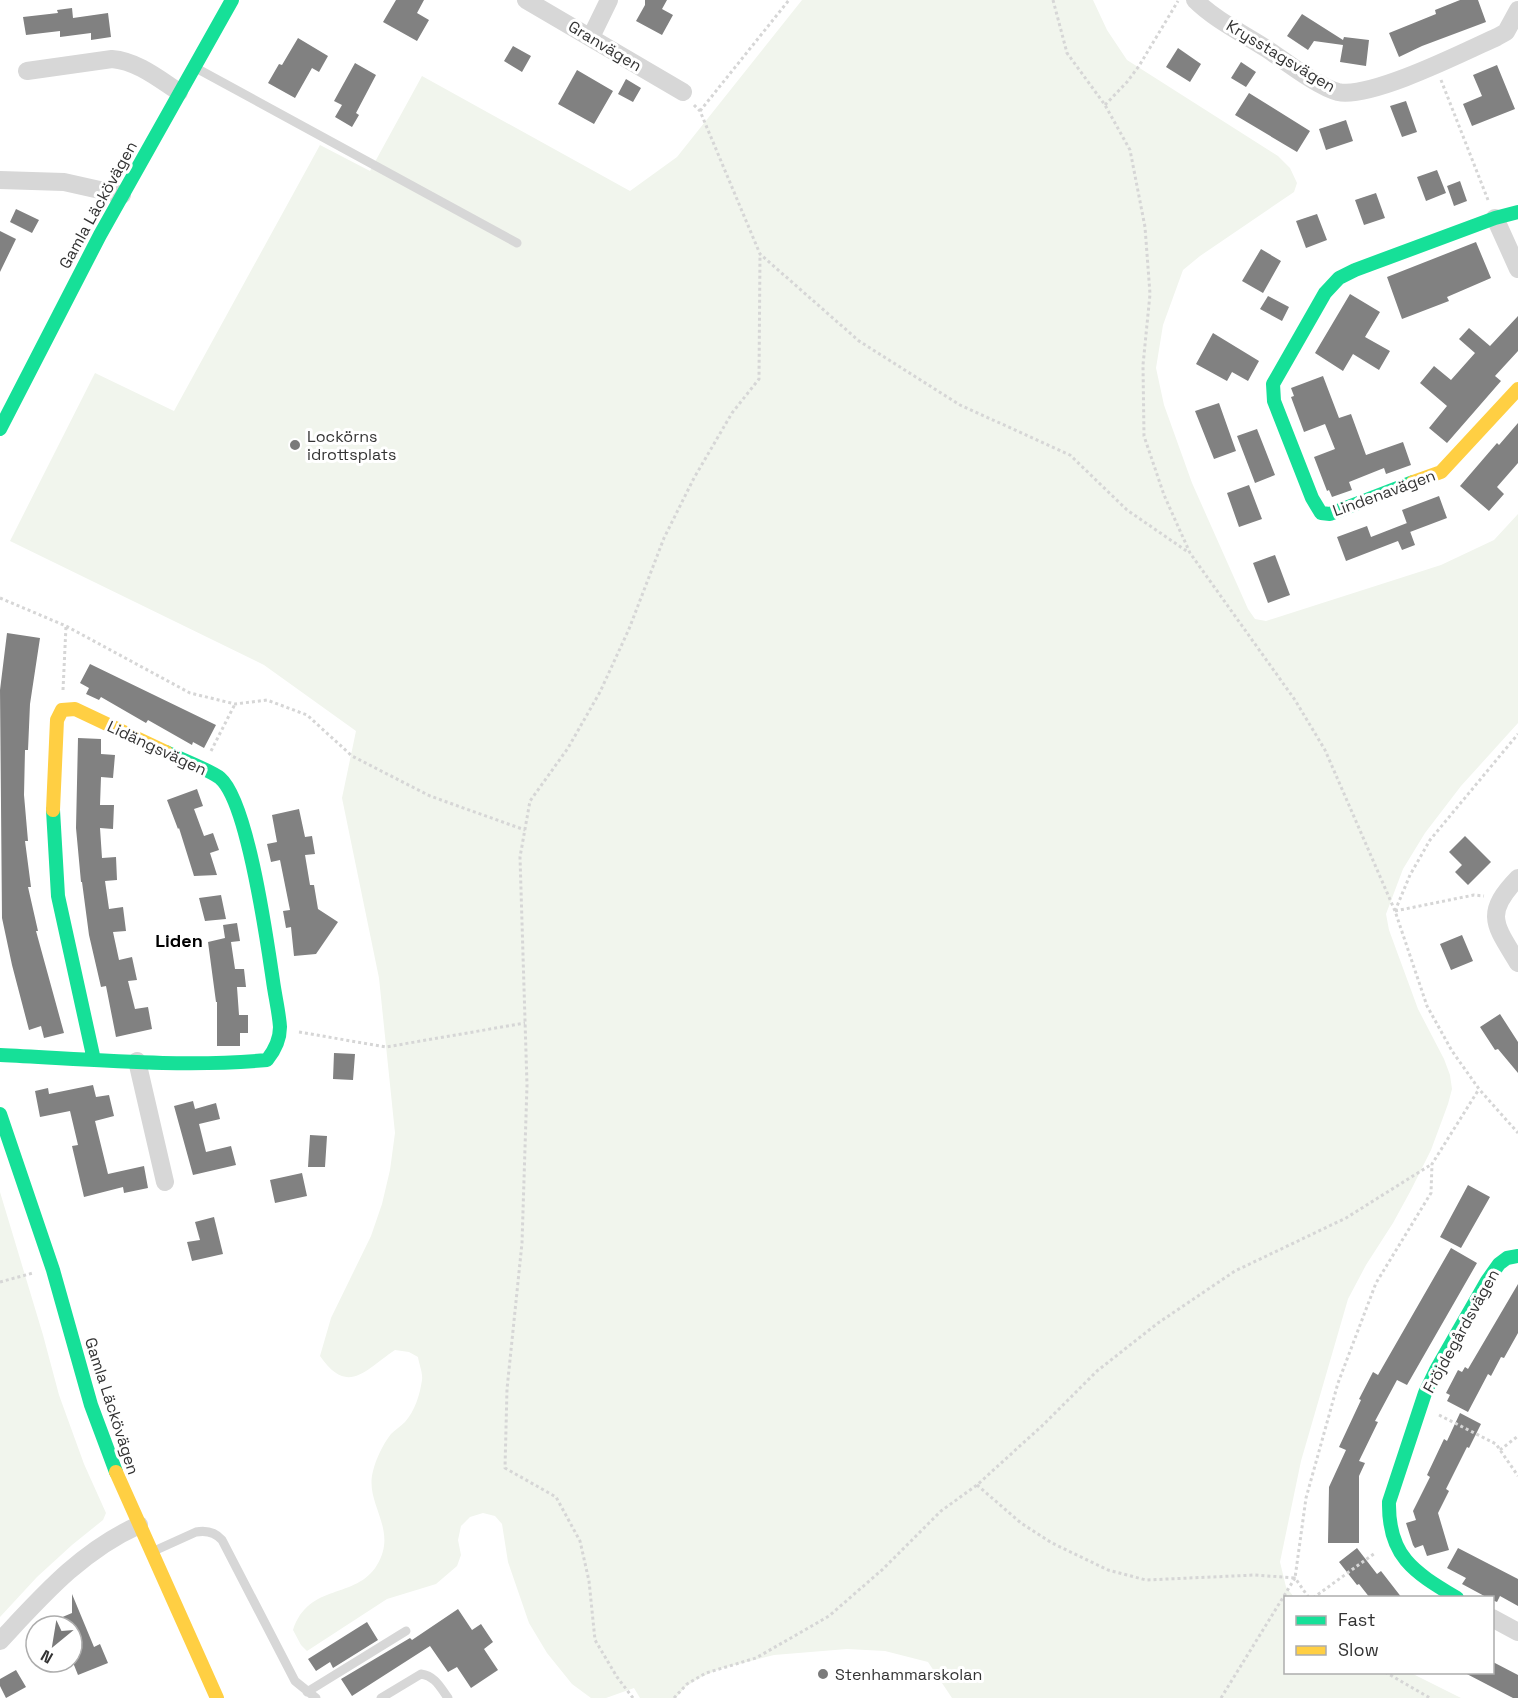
<svg xmlns="http://www.w3.org/2000/svg" width="1518" height="1698" viewBox="0 0 1518 1698" font-family="'Space Grotesk',sans-serif">
  <style>
    .green { fill: #f1f5ed }
    .building { fill: #818181 }
    .lines { fill: none; stroke-linecap: round; stroke-linejoin: round }
    .path { stroke: #d6d6d6; stroke-width: 3; stroke-dasharray: 3 3; stroke-linecap: butt }
    .lane { stroke: #d7d7d7; stroke-width: 9 }
    .street { stroke: #d7d7d7; stroke-width: 18 }
    .fast { stroke: #16e098; stroke-width: 14 }
    .slow { stroke: #ffcf43; stroke-width: 14 }
    .poi-dot { fill: #7a7a7a; stroke: #fff; stroke-width: 2 }
    .labels { text-anchor: middle; dominant-baseline: central; stroke-width: 6; stroke-linejoin: round; paint-order: stroke }
    .street-label { font-size: 16px; fill: #333; stroke: #fff }
    .poi-label { font-size: 16px; fill: #333; stroke: #fff; text-anchor: start }
    .neighbourhood-label { font-size: 18px; font-weight: bold; fill: #000; stroke: #fff }
  </style>
  <rect width="100%" height="100%" fill="#fff"/>
  <path class="green" d="M802,0H1093L1107,30L1127,60L1278,156L1290,168L1297,183L1294,192L1200,256L1183,270L1163,325L1156,368L1164,405L1192,483L1248,609L1255,619L1266,621L1441,565L1494,540L1518,514V723L1461,786L1425,833L1403,869L1386,914L1389,930L1418,1009L1444,1059L1450,1075L1452,1089L1448,1104L1431,1150L1411,1190L1393,1223L1366,1265L1348,1299L1301,1461L1280,1562L1286,1587L1294,1597L1286,1598V1672L1411,1673L1461,1698H952L928,1662L885,1651L847,1649L774,1655L719,1669L699,1678L685,1687L676,1698H640L634,1688L606,1698H591L572,1684L547,1653L529,1623L508,1562L502,1524L495,1516L483,1513L470,1517L461,1526L458,1540L461,1555L457,1566L436,1584L387,1599L307,1651L301,1645L293,1630C309,1582 356,1600 377,1565C399,1529 364,1504 373,1471C376,1459 383,1444 391,1434C395,1430 401,1426 405,1422C415,1411 420,1394 422,1380C423,1373 419,1364 418,1357L409,1352L395,1350C366,1369 348,1397 320,1356L331,1318L371,1236L382,1204L390,1170L395,1133L379,978L342,798L356,731L264,665L10,541L95,373L174,411L320,145L370,171L422,76L630,191L677,157Z
    M0,1192L43,1335L59,1395L84,1464L106,1513L103,1520L72,1545L37,1577L0,1617Z"/>
  <path class="building" d="M396,0H424L417,13L429,20L417,41L383,22Z
    M645,0H667L662,9L673,15L662,35L636,21L645,5Z
    M1460,0H1478L1486,22L1422,46L1399,57L1389,33L1436,14L1435,10Z
    M72,8L73,18L108,13L111,37L91,40V33L60,37V31L26,35L23,17L58,13L57,10Z
    M1302,14L1343,40L1344,37L1369,40L1366,66L1340,62L1343,45L1314,41L1308,50L1287,36Z
    M298,38L328,56L319,72L312,68L295,98L268,83L279,64L282,65Z
    M513,46L531,56L522,72L504,61Z
    M1178,48L1201,64L1190,82L1166,67Z
    M1241,62L1256,72L1246,87L1231,78Z
    M355,63L376,75L356,113L359,115L352,127L335,117L342,105L334,101Z
    M1497,65L1515,109L1472,126L1463,104L1482,96L1473,75Z
    M577,70L613,91L594,124L558,104Z
    M626,79L641,88L633,102L618,94Z
    M1249,93L1310,131L1297,152L1235,115Z
    M1406,101L1417,132L1402,137L1390,106Z
    M1346,120L1353,141L1326,150L1319,129Z
    M1437,170L1446,193L1426,201L1417,177Z
    M1460,181L1467,201L1454,206L1447,186Z
    M1376,193L1385,218L1364,225L1355,200Z
    M16,209L39,220L32,233L10,222Z
    M1317,214L1327,240L1306,248L1296,221Z
    M0,231L16,239L0,272Z
    M1476,242L1491,278L1447,297L1449,301L1402,319L1387,277Z
    M1261,249L1281,261L1263,293L1242,281Z
    M1350,294L1380,312L1365,337L1390,351L1379,370L1353,354L1343,371L1315,353Z
    M1268,296L1289,307L1282,321L1260,309Z
    M1518,316V351L1495,376L1501,381L1447,443L1429,428L1447,406L1420,383L1434,366L1451,380L1475,353L1459,339L1469,328L1490,346Z
    M1213,333L1259,361L1248,381L1232,372L1227,381L1196,364Z
    M1323,376L1339,418L1351,414L1366,455L1403,442L1411,465L1386,474L1384,468L1349,482L1352,490L1332,497L1329,490L1327,491L1314,457L1335,449L1325,424L1304,432L1291,397L1294,396L1291,388Z
    M1219,403L1236,451L1214,459L1195,411Z
    M1518,423V463L1497,487L1504,494L1489,511L1460,486L1497,443L1499,445Z
    M1257,429L1275,475L1255,483L1237,436Z
    M1249,485L1262,519L1239,527L1227,493Z
    M1439,496L1447,518L1410,532L1402,510Z
    M1407,523L1415,545L1402,550L1398,541L1346,561L1337,537L1367,526L1371,537Z
    M1275,555L1290,595L1268,603L1253,563Z
    M7,633L40,638L30,704L28,750H25L24,795L28,841H25L31,887H28L38,931H36L64,1033L44,1038L41,1026L29,1030L12,965L2,918L0,690Z
    M90,664L216,725L204,748L193,742L192,745L148,720L146,723L101,697L99,700L86,694L89,688L80,683Z
    M78,738L101,739V754L115,755L113,778L101,777L100,805H114L113,829L100,828L102,858L116,857L117,880L105,881L109,909L123,907L126,931L113,932L119,960L132,957L137,980L128,981L135,1009L148,1007L152,1029L116,1037L106,986L101,987L89,935L82,882H81L76,828Z
    M197,789L203,806L194,809L204,836L213,833L219,850L210,853L217,875L194,876L179,828L178,829L167,800Z
    M299,809L305,837L312,836L315,854L305,855L310,885H314L318,909L338,922L316,954L294,956L291,927L286,928L283,911L290,910L280,860L271,862L267,844L277,842L272,815Z
    M1465,836L1491,862L1468,885L1455,872L1462,865L1449,852Z
    M221,895L226,919L205,921L199,898Z
    M237,923L240,941L231,942L235,969H244L246,987H237L239,1015H248V1033H240V1046H217V1002H216L208,942L225,938L223,925Z
    M1462,935L1473,961L1451,970L1440,944Z
    M1500,1014L1518,1042V1073L1498,1049L1495,1050L1480,1027Z
    M334,1053L355,1054L353,1080L333,1079Z
    M93,1085L96,1097L109,1095L114,1116L95,1121L108,1174L144,1166L148,1188L124,1193L123,1187L84,1197L72,1146L78,1145L70,1111L40,1117L35,1091L48,1088L49,1094Z
    M193,1101L195,1109L216,1103L220,1119L199,1124L206,1152L231,1146L236,1165L193,1175L174,1106Z
    M310,1135L327,1136L325,1167H308Z
    M302,1173L307,1196L275,1203L270,1180Z
    M1468,1185L1490,1197L1461,1248L1440,1237Z
    M214,1217L223,1254L192,1261L187,1242L200,1240L195,1222Z
    M1451,1248L1477,1263L1407,1385L1397,1380L1375,1421L1378,1422L1359,1461L1365,1463L1359,1476V1543H1328L1329,1487L1346,1450L1339,1447L1361,1400L1359,1399L1373,1372L1378,1375Z
    M1518,1284V1333L1504,1358L1501,1357L1491,1376L1488,1374L1468,1412L1447,1401L1450,1395L1446,1393L1458,1370L1462,1372L1465,1367L1468,1369Z
    M1460,1413L1481,1424L1469,1448L1467,1447L1446,1489L1449,1491L1438,1513L1449,1550L1427,1556L1423,1545L1415,1548L1413,1545L1406,1523L1416,1520L1413,1511L1430,1477L1427,1475L1444,1439L1447,1441Z
    M1357,1548L1377,1574L1381,1571L1402,1598H1370L1359,1584L1357,1585L1339,1562Z
    M1458,1548L1518,1579V1606L1500,1596L1497,1602L1492,1600V1598H1488L1462,1584L1466,1578L1447,1568Z
    M72,1594L94,1647L100,1644L108,1663L78,1675L72,1660V1626H41L72,1613Z
    M458,1609L472,1630L481,1624L493,1642L484,1649L498,1670L471,1688L457,1667L448,1672L430,1646L352,1696L341,1679L410,1638L412,1640Z
    M367,1622L378,1640L333,1668L330,1662L316,1671L308,1659Z
    M1493,1662L1518,1675V1698H1513L1463,1672H1492Z
    M16,1670L26,1687L6,1698L0,1686V1679Z"/>
  <g class="lines">
    <path class="path" d="M1053,0L1067,53L1105,105L1130,150L1145,227L1150,294L1143,365L1144,436L1164,495L1190,553L1295,700L1325,750L1395,911L1427,1006L1452,1051L1479,1089L1518,1133
      M1441,80L1488,200
      M694,105L700,111L760,254L859,341L960,405L1070,455L1127,510L1188,552
      M1105,105L1127,82L1139,66L1178,1
      M700,111L789,0
      M0,598L66,626L190,693L235,704L267,700L307,715L352,756L430,796L525,830
      M63,690L66,626
      M211,751L235,704
      M1395,911L1410,875L1430,840L1518,734
      M1395,911L1474,895L1484,896
      M299,1032L386,1047L525,1023
      M0,1282L33,1273
      M1439,1415L1496,1444L1518,1476
      M1500,1450L1518,1436
      M977,1485L1021,1523L1052,1543L1108,1570L1146,1580L1255,1575L1295,1578L1306,1498L1338,1383L1376,1283L1431,1193L1432,1164L1479,1089
      M1313,1598L1375,1553
      M1385,1672L1430,1698
      M633,1698L617,1677L595,1640L589,1581L580,1541L556,1497L505,1468L507,1389L522,1243L527,1085L520,857L530,801L568,748L600,692L629,629L664,538L694,478L732,413L759,379L760,254
      M674,1698L687,1684L706,1673L756,1658L829,1616L883,1569L941,1511L977,1485L1044,1424L1097,1371L1158,1323L1235,1271L1346,1218L1432,1164
      M1221,1698L1295,1578L1309,1598"/>
    <path class="lane" d="M196,68L517,243
      M154,1551L196,1532C207,1530 215,1532 222,1540L295,1681L316,1698
      M307,1692L406,1631
      M381,1698L421,1674C435,1676 440,1687 448,1698"/>
    <path class="street" d="M526,0L683,92
      M1195,0C1215,20 1244,34 1267,49C1285,61 1318,87 1338,92C1371,99 1464,52 1497,37L1506,32L1518,10
      M591,37L609,0
      M27,71L112,59C137,61 159,79 179,92
      M0,180L64,182L122,195
      M1495,218L1518,269
      M1518,878C1483,914 1495,925 1518,963
      M137,1061L165,1182
      M1492,1618L1518,1632
      M0,1641C42,1596 81,1551 139,1525"/>
    <path class="fast" d="M0,429L100,235L232,0
      M1413,482L1330,514L1321,513L1312,498L1274,401L1273,384L1325,293L1339,278L1355,270L1495,218L1518,212
      M53,810L58,896L94,1060
      M0,1055C86,1059 182,1068 267,1060C275,1050 280,1040 280,1027C279,1012 275,996 273,981C267,941 248,802 220,778C212,771 178,758 166,752
      M0,1114L53,1270L91,1405L116,1472
      M1457,1598C1414,1572 1388,1557 1389,1502L1425,1393L1436,1370L1487,1281L1499,1264L1507,1258L1518,1256"/>
    <path class="slow" d="M1413,482L1441,472L1518,389
      M53,810L57,720L62,710L75,709L166,752
      M116,1472L217,1698"/>
  </g>
  <g class="poi-dot">
    <circle cx="295" cy="445" r="6"/>
    <circle cx="823" cy="1674" r="6"/>
  </g>
  <g class="labels">
    <g class="street-label">
      <text transform="translate(605 46) rotate(31)">Granvägen</text>
      <text transform="translate(1281 56) rotate(31)">Krysstagsvägen</text>
      <text transform="translate(98 205) rotate(-61)">Gamla Läckövägen</text>
      <text transform="translate(1384 493) rotate(-20)">Lindenavägen</text>
      <text transform="translate(157 748) rotate(25)">Lidängsvägen</text>
      <text transform="translate(1461 1331) rotate(-61)">Fröjdegårdsvägen</text>
      <text transform="translate(112 1406) rotate(72)">Gamla Läckövägen</text>
    </g>
    <g class="poi-label">
      <text x="307" y="436">Lockörns<tspan x="307" dy="18">idrottsplats</tspan></text>
      <text x="835" y="1674">Stenhammarskolan</text>
    </g>
    <g class="neighbourhood-label">
      <text x="179" y="940">Liden</text>
    </g>
  </g>
  <rect x="1284" y="1596" width="210" height="78" fill="#ffffff" stroke="#adadad" stroke-width="1.5"/>
  <rect x="1296" y="1616" width="30" height="9" fill="#16e098" stroke="#adadad" stroke-width="1.5"/>
  <text x="1338" y="1626" font-size="18" fill="#333333">Fast</text>
  <rect x="1296" y="1646" width="30" height="9" fill="#ffcf43" stroke="#adadad" stroke-width="1.5"/>
  <text x="1338" y="1656" font-size="18" fill="#333333">Slow</text>
  <g transform="translate(54 1644) rotate(210)"><circle r="28" fill="#ffffff" stroke="#adadad" stroke-width="1.5"/>
  <path d="M0-4.5L10 22L0 15L-10 22Z" fill="#7a7a7a"/>
  <text y="-9" font-size="16" font-weight="bold" text-anchor="middle" fill="#333333">N</text>
  </g>
</svg>
